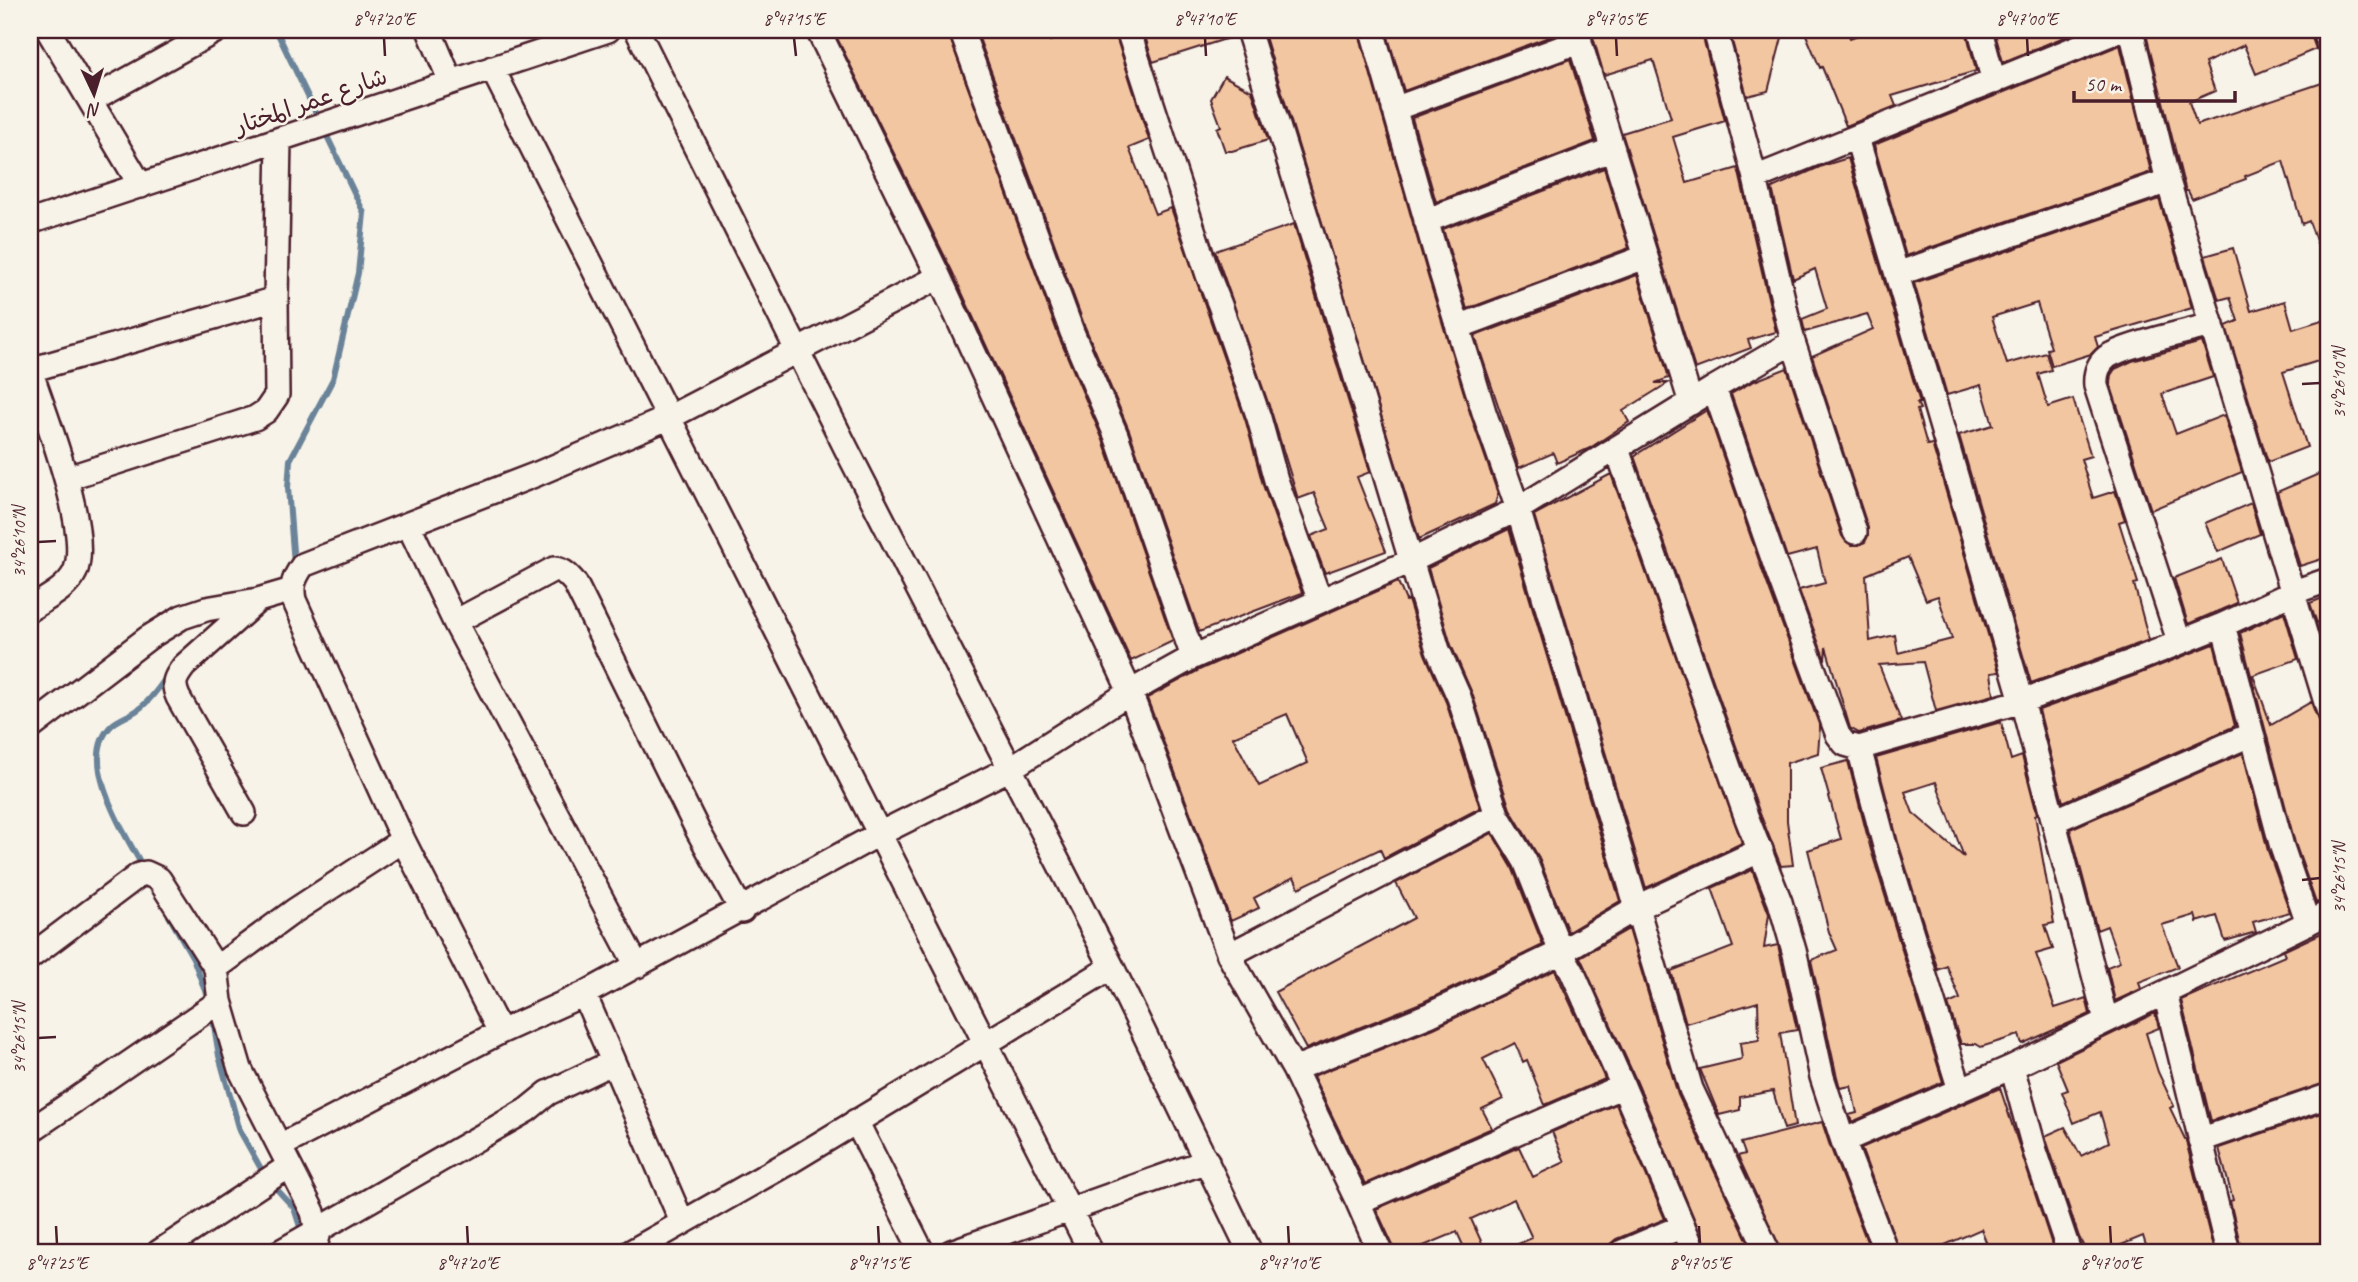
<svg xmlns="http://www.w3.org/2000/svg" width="2358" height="1282" viewBox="0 0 2358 1282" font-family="Caveat,'Playpen Sans Arabic',sans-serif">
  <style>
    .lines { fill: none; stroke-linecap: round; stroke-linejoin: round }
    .stream { stroke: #6b8399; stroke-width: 6 }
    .building { fill: #f3c6a2; stroke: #4a1f2b; stroke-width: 2; fill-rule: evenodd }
    .minor-casing { stroke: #4a1f2b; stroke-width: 28 }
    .minor { stroke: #f7f3e8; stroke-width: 23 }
    .ticks { fill: none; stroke: #4a1f2b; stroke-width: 2.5 }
    .labels { text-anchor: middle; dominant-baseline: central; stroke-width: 5; stroke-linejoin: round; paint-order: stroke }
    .street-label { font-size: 24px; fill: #4a1f2b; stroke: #f7f3e8 }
    .neatline { fill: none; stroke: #4a1f2b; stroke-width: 2.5 }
    .ticks-label { font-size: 18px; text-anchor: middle; fill: #4a1f2b }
  </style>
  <rect width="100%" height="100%" fill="#f7f3e8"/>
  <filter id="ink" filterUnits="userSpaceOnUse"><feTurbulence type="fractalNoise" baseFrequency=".0143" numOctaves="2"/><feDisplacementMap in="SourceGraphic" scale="14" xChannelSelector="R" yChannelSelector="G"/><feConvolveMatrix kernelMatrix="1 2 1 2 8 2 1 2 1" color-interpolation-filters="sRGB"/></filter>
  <g filter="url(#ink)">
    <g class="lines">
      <path class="stream" d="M276,30L364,213L358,273L333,379L290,460L288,488L294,564
        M144,869C126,835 75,760 112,725C120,718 132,715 140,708C151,700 160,686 168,675
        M169,916L193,958L211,1007L219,1056L240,1131L265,1176
        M272,1184L294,1208L302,1233"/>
    </g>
    <path class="building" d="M833,30H947L1059,337L1103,440L1173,641L1131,661L952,271Z
      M976,30H1046L1050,41L1080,30H1114L1149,140L1129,148L1155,214L1171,208L1246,422L1263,485L1302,593L1199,632L1129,430L1085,327Z
      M1143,30H1234L1235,36L1153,62Z
      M1263,30H1358L1428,276L1471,416L1498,494L1495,504L1419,539Z
      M1386,30H1562V32L1404,91Z
      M1591,30H1701L1725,121L1673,137L1687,183L1738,168L1776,332L1748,340L1751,348L1695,369L1622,133L1671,118L1653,60L1604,75Z
      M1729,30H1784L1768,91L1747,96Z
      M1804,30H1847L1850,38L1872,30H1966L1976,71L1892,96L1896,106L1846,126L1822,67L1820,68Z
      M1994,30H2067L2069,35L2003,62Z
      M2145,30H2309L2316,49L2256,74L2244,45L2205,63L2215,91L2189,102L2197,125L2328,81V269H2326L2309,221L2302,224L2283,161L2245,176L2246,179L2192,199L2188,191H2186L2182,177Z
      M2120,45L2151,172L1906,256L1874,145Z
      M1570,59L1595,141L1436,202L1412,118Z
      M1224,76L1252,91L1268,140L1232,151H1225L1217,128L1221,126L1211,99Z
      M1848,158L1920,403H1917L1920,409L1917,410L1927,445L1932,444L1999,672L1991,673L1994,695L1936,711L1923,662L1879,665L1901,721L1859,733L1850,728L1826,647L1825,660L1799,590L1825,583L1817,549L1787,557L1731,394L1752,382L1787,368L1842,536L1851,545H1859L1865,542L1868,536V528L1812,356L1873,329L1867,314L1805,332L1802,319L1827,309L1815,269L1793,279L1772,188L1822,166ZM1908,557L1926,600L1938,596L1952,639L1898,653L1895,635L1870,641L1866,575Z
      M1604,168L1629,248L1467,309L1443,229Z
      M2159,199L2192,308L2095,337L2098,347L2091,354L2052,366L2047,349L2051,348L2037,303L1992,317L2007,364L2046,353L2051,370L2038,374L2048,407L2073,399L2091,456L2081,459L2093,498L2115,491L2125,520L2119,522L2138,583L2134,584L2149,640L2031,683L1959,435L1993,425L1981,385L1947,395L1914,283Z
      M1294,224L1370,472L1357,477L1386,551L1325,573L1311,536L1329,529L1314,493L1298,499L1272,414L1215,251Z
      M2233,248L2251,311L2285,301L2293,329L2328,318V358L2283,372L2307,447L2268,462L2226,326L2238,321L2230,297L2219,300L2205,256Z
      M1637,275L1669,378L1655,383H1668L1623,411L1629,422L1590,448L1557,463L1553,453L1519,468L1475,336Z
      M2202,342L2213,377L2162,394L2176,434L2224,415L2242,472L2151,510L2110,383L2111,375L2115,369L2132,361Z
      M1707,410L1764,575L1820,727L1818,753L1787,763V821L1793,865L1781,866L1759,811L1634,456Z
      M2328,470V557L2300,566L2277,492Z
      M1611,474L1742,843L1646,888L1534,515Z
      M2251,503L2260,534L2218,552L2205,523Z
      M1509,529L1620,901L1568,932L1538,856L1510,809L1472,693L1451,645L1428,568Z
      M2222,559L2237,603L2188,624L2174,578Z
      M1398,582L1406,601L1408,600L1425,654L1446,702L1480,808L1384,858L1380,849L1299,888L1294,877L1254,898L1259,908L1231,921L1147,698L1199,670ZM1287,714L1308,763L1259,786L1233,737Z
      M2328,596V618L2317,623L2310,603Z
      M2284,612L2298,659L2253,675L2271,725L2311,702L2328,747V899L2316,903L2295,843L2240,633Z
      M2214,644L2235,726L2063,802L2039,710L2136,675Z
      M2001,722L2011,760L2022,756L2037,814L2035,815L2054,923L2045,925L2053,949L2036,954L2055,1008L2086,998L2090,1014L2022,1044L2019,1035L1981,1047L1976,1044H1961L1948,1004L1960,999L1947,966L1938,970L1898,842L1876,758ZM1936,782L1964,857L1913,813L1905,792Z
      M2243,753L2268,851L2290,912L2253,922L2256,932L2225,941L2217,916L2197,922L2195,915L2162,925L2178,967L2139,982L2141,989L2115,1001L2107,967L2120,962L2107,926L2097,930L2070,829Z
      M1848,761L1871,850L1943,1082L1852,1122L1849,1115L1857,1113L1851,1086L1840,1088L1836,1073L1811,960L1837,950L1829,932L1808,850L1841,839L1821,768Z
      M1492,833L1512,867L1543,945L1423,1002L1306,1049L1275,992L1414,918L1396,883Z
      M1752,870L1769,914L1764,948L1778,945L1797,1030L1780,1033L1795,1126L1784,1129L1773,1091L1740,1097V1110L1719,1115L1700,1069L1742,1059L1740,1043L1759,1040L1758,1002L1686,1023L1671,971L1733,947L1712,888Z
      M1629,929L1678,1095L1753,1252H1708L1636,1080L1580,957Z
      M2328,930V1082L2211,1121L2181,1000L2285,956L2283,951Z
      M1555,970L1605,1079L1545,1105L1527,1060L1523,1062L1515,1043L1483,1059L1503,1099L1482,1109L1492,1128L1365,1184L1313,1076L1434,1028Z
      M2155,1013L2159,1028L2146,1033L2158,1072L2174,1106L2170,1108L2186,1141L2214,1252H2148L2143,1236L2104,1252H2086L2079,1237L2045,1136L2065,1127L2081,1156L2109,1142L2100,1112L2074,1123L2062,1092L2068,1090L2056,1061Z
      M2000,1088L2053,1248L2042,1252H1990L1981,1229L1929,1252H1900L1861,1148Z
      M1616,1104L1665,1219L1616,1239L1610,1244L1608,1252H1500L1532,1238L1514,1199L1471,1219L1486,1252H1466L1457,1232L1409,1252H1396L1376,1209L1519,1147L1533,1177L1565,1162L1552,1132Z
      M2328,1111V1241L2284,1252H2242L2230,1201L2233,1200L2219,1148Z
      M1822,1122L1830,1146L1871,1252H1782L1738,1156L1745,1154L1741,1143Z"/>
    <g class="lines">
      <g class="minor-casing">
        <path id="minor" d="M48,30L141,186
          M429,30L451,82
          M637,30L847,450L1112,967L1250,1252
          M818,30L939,277L1130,692L1229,955L1294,1069L1358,1202L1380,1252
          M1128,30L1208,275L1220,305L1259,418L1276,480L1320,601
          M1248,30L1339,321L1438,650L1459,697L1497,815L1525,861L1561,952L1572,971L1623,1086L1358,1202
          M1372,30L1441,272L1484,412L1518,509L1691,1089L1768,1252
          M1576,30L1691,403
          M1715,30L1755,178L1793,342L1855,532
          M1980,30L1994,82
          M2131,30L2168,181L2328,709
          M2324,30L2328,42
          M492,68L1091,1252
          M91,100L217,30
          M1394,109L1580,41
          M1857,138L2022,701L2106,1020
          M1755,178L2120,30
          M1426,221L1613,149
          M30,222L608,30
          M1897,274L2168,181
          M1458,327L1645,257
          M1714,388L1777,570L1838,735L1845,744L1859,748L2022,701L2131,662L2223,625L2294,592L2328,580
          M1617,449L1746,816L1780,902L1795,954L1822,1077L1843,1141L1886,1252
          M67,478L255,418L266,411L277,395L276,299L279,140
          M409,526L455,622L637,966
          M30,609C45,599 67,589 75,572C92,532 44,412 30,370L276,299
          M455,622L554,569C564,570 569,576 575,583L698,831L742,911
          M2223,625L2282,847L2308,923
          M2179,641L2096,386C2095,375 2097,365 2107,357C2125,345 2188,331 2212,325
          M1193,657L1411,561L1518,509L1714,388L1793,342
          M30,728L148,638L182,617L206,609L258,600L292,590
          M1859,748L1885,846L1960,1090
          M244,813L178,697C172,683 175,678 184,666L258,600
          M2054,821L2252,734
          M1229,955L1497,815
          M30,957L139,875L146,873L159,879L216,968
          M2165,993L2228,1252
          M584,994L682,1222
          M500,1032L403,840L294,600C291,585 294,578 303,565L537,474L668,418L939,277
          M2012,1067L2035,1151L2069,1252
          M1294,1069L1429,1015L1561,952L1638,907L1761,850
          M1623,1086L1694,1252
          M856,1121L922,1252
          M30,1131L220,1001
          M2200,1140L2328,1096
          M1843,1141L2012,1067L2328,913
          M280,1146L500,1032L584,994L879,834L1011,768L1130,692L1193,657L1116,435L1072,332L961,30
          M30,1251L31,1252
          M159,1252L289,1166
          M280,1252L527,1110L548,1093L613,1062
          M313,1252L318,1236L313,1212L240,1069L220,1001L216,968L294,911L403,840
          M631,1252L793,1160L1112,967
          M951,1252L1207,1161
          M1622,1252L1683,1226"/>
      </g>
      <use href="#minor" class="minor"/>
    </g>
  </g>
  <path class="ticks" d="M384,38L385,56M794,38L796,56M1205,38L1206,56M1616,38L1617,56M2027,38L2028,56M2302,384L2320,383M38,542L56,541M2302,880L2320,878M38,1038L56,1037M56,1226L57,1244M467,1226L468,1244M878,1226L879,1244M1288,1226L1289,1244M1699,1226L1700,1244M2110,1226L2111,1244"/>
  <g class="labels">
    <g class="street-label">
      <text transform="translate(311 101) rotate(-19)">شارع عمر المختار</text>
    </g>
  </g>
  <rect width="2358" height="1282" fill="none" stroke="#f7f3e8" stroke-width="77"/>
  <g transform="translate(94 94) rotate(176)" stroke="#f7f3e8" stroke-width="5" paint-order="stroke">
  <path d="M0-5L12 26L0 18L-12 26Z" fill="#4a1f2b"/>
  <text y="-10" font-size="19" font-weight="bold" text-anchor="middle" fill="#4a1f2b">N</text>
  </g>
  <path d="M2074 91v10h161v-10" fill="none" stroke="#4a1f2b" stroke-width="3.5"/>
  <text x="2085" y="91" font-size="21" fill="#4a1f2b" stroke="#f7f3e8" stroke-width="5" paint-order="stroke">50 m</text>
  <rect x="38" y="38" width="2282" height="1206" class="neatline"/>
  <g class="ticks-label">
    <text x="384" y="25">8°47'20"E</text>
    <text x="794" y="25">8°47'15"E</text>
    <text x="1205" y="25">8°47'10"E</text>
    <text x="1616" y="25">8°47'05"E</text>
    <text x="2027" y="25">8°47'00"E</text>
    <text transform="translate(2339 383) rotate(-90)" y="6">34°26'10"N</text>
    <text transform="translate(19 542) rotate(-90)" y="6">34°26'10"N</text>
    <text transform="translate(2339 878) rotate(-90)" y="6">34°26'15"N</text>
    <text transform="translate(19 1038) rotate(-90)" y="6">34°26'15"N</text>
    <text x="57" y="1269">8°47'25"E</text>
    <text x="468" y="1269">8°47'20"E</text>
    <text x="879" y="1269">8°47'15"E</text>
    <text x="1289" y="1269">8°47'10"E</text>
    <text x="1700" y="1269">8°47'05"E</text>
    <text x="2111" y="1269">8°47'00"E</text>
  </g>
</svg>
